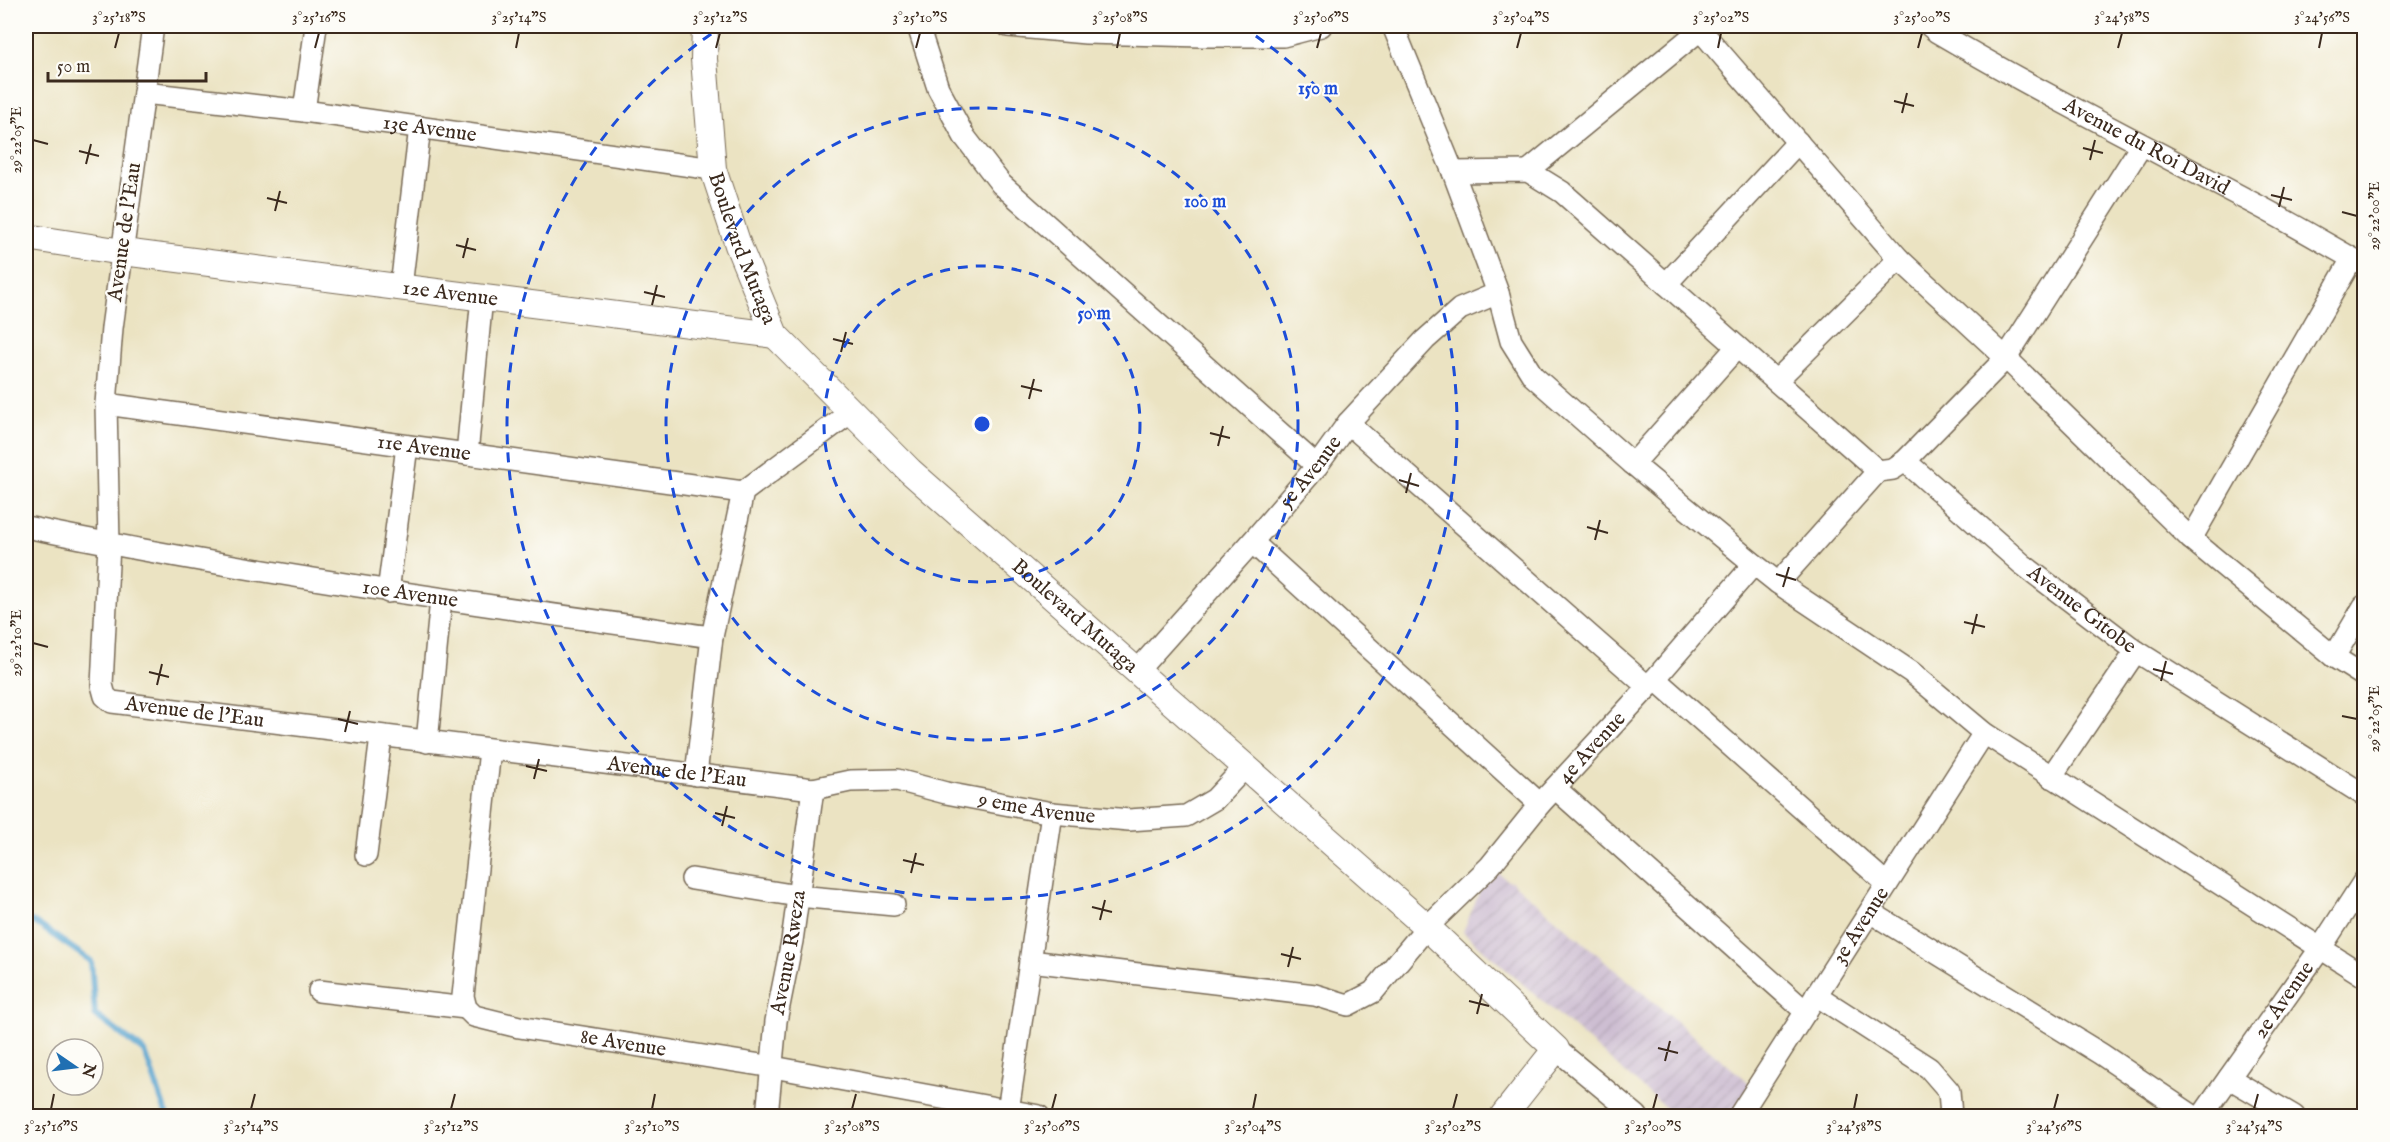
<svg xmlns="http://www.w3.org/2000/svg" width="2390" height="1142" viewBox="0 0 2390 1142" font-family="'IM FELL English',serif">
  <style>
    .industrial { fill: url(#industrial-furrows) }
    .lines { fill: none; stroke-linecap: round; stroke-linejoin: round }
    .stream { stroke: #54a2cd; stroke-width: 6 }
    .minor-casing { stroke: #796b57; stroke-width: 24 }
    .tertiary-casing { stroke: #796b57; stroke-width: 28 }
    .minor { stroke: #fff; stroke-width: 21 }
    .tertiary { stroke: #fff; stroke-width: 26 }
    .ticks { fill: none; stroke: #3b2a1e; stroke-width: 2 }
    .ring { fill: none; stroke: #1d4ed8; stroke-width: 3; stroke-dasharray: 10 8 }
    .labels { text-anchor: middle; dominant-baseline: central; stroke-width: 4.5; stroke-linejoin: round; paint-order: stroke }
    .street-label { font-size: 21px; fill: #3b2a1e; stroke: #fdfcf7 }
    .centre { fill: #1d4ed8; stroke: #fdfcf7; stroke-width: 3 }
    .ring-label { font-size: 18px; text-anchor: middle; font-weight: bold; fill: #1d4ed8; stroke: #fdfcf7; stroke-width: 4.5; stroke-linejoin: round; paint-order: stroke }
    .neatline { fill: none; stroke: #3b2a1e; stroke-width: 2 }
    .ticks-label { font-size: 15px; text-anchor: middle; fill: #3b2a1e }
  </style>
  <defs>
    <pattern id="industrial-furrows" width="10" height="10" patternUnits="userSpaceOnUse" patternTransform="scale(1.5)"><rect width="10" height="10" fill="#cdbed2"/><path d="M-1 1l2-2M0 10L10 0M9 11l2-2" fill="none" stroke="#b1a3b4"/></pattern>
  </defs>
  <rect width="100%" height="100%" fill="#fdfcf7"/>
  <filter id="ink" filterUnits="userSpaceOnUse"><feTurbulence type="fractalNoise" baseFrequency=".0167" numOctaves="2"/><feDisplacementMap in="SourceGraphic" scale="12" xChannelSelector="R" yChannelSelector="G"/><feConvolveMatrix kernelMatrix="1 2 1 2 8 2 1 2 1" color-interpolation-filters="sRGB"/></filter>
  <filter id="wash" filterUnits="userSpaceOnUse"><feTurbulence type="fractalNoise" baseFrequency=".008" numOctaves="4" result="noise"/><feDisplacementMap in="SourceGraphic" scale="24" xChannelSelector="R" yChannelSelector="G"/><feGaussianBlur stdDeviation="1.35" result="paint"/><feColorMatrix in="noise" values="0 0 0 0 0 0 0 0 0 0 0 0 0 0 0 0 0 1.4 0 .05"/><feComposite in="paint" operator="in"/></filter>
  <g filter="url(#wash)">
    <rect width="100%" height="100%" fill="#ebe3c2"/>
    <path class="industrial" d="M1490,866L1509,882L1511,881L1756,1089L1733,1116H1675L1463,932Z"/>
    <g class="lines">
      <path class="stream" d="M26,919L36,923L91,961L95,1015L145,1052L167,1116"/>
    </g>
  </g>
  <g filter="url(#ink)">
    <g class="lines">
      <g class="minor-casing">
        <g id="minor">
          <path id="s1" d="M153,26L112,328L106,404L109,544L102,685L105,696L112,702L813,789L850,781L897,780L946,793L1052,813L1129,820L1186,816L1215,799L1245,767"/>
          <path d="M918,26L938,88L964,136L1001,184L1317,466"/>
          <path d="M1008,26L1086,33L1202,36H1283L1321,26"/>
          <path d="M1393,26L1453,172L1498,293L1511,341L1533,376L1633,464L1754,564L1778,583L1911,672L1984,733L2364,976"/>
          <path d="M1697,26L1899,259L2006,358L2191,539L2334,657L2364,676"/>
          <path id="s2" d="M1930,26L1937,32C2039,92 2144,145 2249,201C2288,221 2326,244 2364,265"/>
          <path id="s3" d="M144,93L304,111L713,169"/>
          <path d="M304,111L316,26"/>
          <path d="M1528,171L1700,30"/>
          <path d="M1453,172L1528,171L1562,192L1878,471L1893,469L1905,461L2006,358L2141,146"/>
          <path d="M1666,284L1798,142"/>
          <path d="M401,287L420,127"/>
          <path d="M1776,381L1899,259"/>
          <path id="s4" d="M106,404L743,492"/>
          <path d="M1348,423L1648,687"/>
          <path d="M467,454L482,297"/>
          <path id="s5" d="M1905,461L2022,564L2136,651L2364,795"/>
          <path d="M1633,464L1737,347"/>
          <path id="s6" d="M26,527C253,574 483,605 712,637"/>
          <path d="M2191,539L2352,259"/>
          <path d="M1252,542L1540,804"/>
          <path d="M1778,583L1878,471"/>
          <path d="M388,592L407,446"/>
          <path d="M2334,657L2364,606"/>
          <path id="s7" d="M1137,671L1252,542L1317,466L1348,423L1425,340L1460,309L1498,293"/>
          <path d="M1655,679L1887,884"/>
          <path d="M427,742L441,599"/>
          <path id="s8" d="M490,750L463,996L466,1008L474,1016L519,1027L773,1067L1039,1116"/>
          <path d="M696,775L712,637L743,492L851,412"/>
          <path d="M2051,777L2136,651"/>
          <path d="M1555,788L1806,1012"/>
          <path d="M366,855L381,737"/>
          <path d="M692,879L798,896L894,905"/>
          <path d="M1870,912L2101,1054L2193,1116"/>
          <path id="s9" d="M1030,961L1315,995L1348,1005L1373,992L1427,927L1490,866L1540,804L1648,687L1754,564"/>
          <path d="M319,991L466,1008"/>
          <path d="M1816,995L1929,1068L1949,1091L1951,1116"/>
          <path d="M1556,1049L1637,1116"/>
          <path d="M2229,1078L2294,1116"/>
          <path d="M1008,1111L1052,813"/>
          <path id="s10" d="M767,1116L776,1021L792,941L813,789"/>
          <path id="s11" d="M1739,1116L1984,733"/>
          <path id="s12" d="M2202,1116L2320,949L2364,881"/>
        </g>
      </g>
      <g class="tertiary-casing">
        <g id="tertiary">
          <path id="s13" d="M705,26L704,59L713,169L738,245L775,335L910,471L1427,927L1556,1049L1503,1116"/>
          <path id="s14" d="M26,237L123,252L775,335"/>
        </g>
      </g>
      <use href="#minor" class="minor"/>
      <use href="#tertiary" class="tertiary"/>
    </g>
  </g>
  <path class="ticks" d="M115,48L119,33M315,48L319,33M516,48L519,33M716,48L720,33M916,48L920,33M1117,48L1120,33M1317,48L1321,33M1517,48L1521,33M1718,48L1721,33M1918,48L1922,33M2118,48L2122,33M2319,48L2322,33M1894,101L1914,106M1902,113L1907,93M33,140L48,144M2083,148L2103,153M79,151L99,156M2090,160L2095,140M86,164L91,144M2271,195L2292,200M267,198L287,203M2279,207L2284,187M275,211L280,191M2342,212L2357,216M456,245L476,250M463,258L468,238M644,292L665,297M652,305L657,285M833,339L853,344M841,352L846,332M1021,386L1042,391M1029,399L1034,379M1210,433L1230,438M1218,446L1223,426M1399,480L1419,486M1406,493L1411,473M1587,527L1608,533M1595,540L1600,520M1776,574L1796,580M1783,587L1789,567M1964,622L1985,627M1972,634L1977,614M33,643L48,647M2153,669L2173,674M149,672L169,677M2161,681L2166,661M157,685L162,664M2342,716L2357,719M338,719L358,724M345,732L350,711M526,766L547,771M534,779L539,759M715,813L735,818M722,826L727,806M903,860L924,865M911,873L916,853M1092,907L1112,912M1100,920L1105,900M1281,954L1301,959M1288,967L1293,947M1469,1001L1489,1006M1477,1014L1482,994M1658,1048L1678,1053M1665,1061L1670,1041M51,1109L54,1094M251,1109L255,1094M451,1109L455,1094M652,1109L655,1094M852,1109L856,1094M1052,1109L1056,1094M1253,1109L1256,1094M1453,1109L1457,1094M1653,1109L1657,1094M1854,1109L1857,1094M2054,1109L2058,1094M2254,1109L2258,1094"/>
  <g class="ring">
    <circle cx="982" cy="424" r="158"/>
    <circle cx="982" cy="424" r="316"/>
    <path d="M1241 26A475 475 0 1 1 723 26"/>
  </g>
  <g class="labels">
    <g class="street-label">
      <text stroke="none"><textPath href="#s3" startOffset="288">13e Avenue</textPath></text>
      <text stroke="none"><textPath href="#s2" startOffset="248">Avenue du Roi David</textPath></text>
      <text transform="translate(125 232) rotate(-82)">Avenue de l'Eau</text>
      <text stroke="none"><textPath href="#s13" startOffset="228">Boulevard Mutaga</textPath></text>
      <text stroke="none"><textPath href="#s14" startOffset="428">12e Avenue</textPath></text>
      <text stroke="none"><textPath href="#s4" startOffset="321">11e Avenue</textPath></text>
      <text stroke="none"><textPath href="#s7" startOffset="264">5e Avenue</textPath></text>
      <text stroke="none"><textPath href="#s6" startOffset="390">10e Avenue</textPath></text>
      <text stroke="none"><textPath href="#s5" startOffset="231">Avenue Gitobe</textPath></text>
      <text stroke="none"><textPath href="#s13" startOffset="732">Boulevard Mutaga</textPath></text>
      <text stroke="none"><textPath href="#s1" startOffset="766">Avenue de l'Eau</textPath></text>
      <text stroke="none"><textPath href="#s9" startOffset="678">4e Avenue</textPath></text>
      <text stroke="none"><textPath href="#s1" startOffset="1252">Avenue de l'Eau</textPath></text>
      <text stroke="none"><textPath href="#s1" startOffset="1617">9 eme Avenue</textPath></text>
      <text stroke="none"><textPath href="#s11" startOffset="226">3e Avenue</textPath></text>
      <text stroke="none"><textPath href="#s10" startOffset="165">Avenue Rweza</textPath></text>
      <text stroke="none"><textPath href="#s12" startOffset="142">2e Avenue</textPath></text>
      <text stroke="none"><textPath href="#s8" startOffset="423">8e Avenue</textPath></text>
    </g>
  </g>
  <circle cx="982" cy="424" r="9" class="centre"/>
  <g class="ring-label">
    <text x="1318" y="94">150 m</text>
    <text x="1205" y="207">100 m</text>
    <text x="1094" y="319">50 m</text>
  </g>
  <rect width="2390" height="1142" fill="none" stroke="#fdfcf7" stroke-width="66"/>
  <g transform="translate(75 1067) rotate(104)"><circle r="28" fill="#fdfcf7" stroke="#afa8a0" stroke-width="1.5"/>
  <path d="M0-4.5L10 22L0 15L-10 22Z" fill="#1f6fb2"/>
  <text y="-9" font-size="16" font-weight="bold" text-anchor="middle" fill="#3b2a1e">N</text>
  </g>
  <path d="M48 72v9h158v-9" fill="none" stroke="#3b2a1e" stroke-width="3"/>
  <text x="57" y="72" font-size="18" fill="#3b2a1e" stroke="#fdfcf7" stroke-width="4.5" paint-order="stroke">50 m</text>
  <rect x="33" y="33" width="2324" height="1076" class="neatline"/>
  <g class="ticks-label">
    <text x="119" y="22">3°25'18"S</text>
    <text x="319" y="22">3°25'16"S</text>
    <text x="519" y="22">3°25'14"S</text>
    <text x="720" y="22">3°25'12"S</text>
    <text x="920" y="22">3°25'10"S</text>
    <text x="1120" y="22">3°25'08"S</text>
    <text x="1321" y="22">3°25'06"S</text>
    <text x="1521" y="22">3°25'04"S</text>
    <text x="1721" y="22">3°25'02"S</text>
    <text x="1922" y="22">3°25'00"S</text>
    <text x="2122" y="22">3°24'58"S</text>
    <text x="2322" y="22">3°24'56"S</text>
    <text transform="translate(16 140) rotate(-90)" y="5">29°22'05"E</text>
    <text transform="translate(2374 216) rotate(-90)" y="5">29°22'00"E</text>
    <text transform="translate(16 643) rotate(-90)" y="5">29°22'10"E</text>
    <text transform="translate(2374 719) rotate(-90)" y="5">29°22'05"E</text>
    <text x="51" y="1131">3°25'16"S</text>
    <text x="251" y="1131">3°25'14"S</text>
    <text x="451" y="1131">3°25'12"S</text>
    <text x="652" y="1131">3°25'10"S</text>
    <text x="852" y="1131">3°25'08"S</text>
    <text x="1052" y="1131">3°25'06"S</text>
    <text x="1253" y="1131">3°25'04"S</text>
    <text x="1453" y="1131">3°25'02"S</text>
    <text x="1653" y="1131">3°25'00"S</text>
    <text x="1854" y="1131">3°24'58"S</text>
    <text x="2054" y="1131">3°24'56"S</text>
    <text x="2254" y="1131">3°24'54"S</text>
  </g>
</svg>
